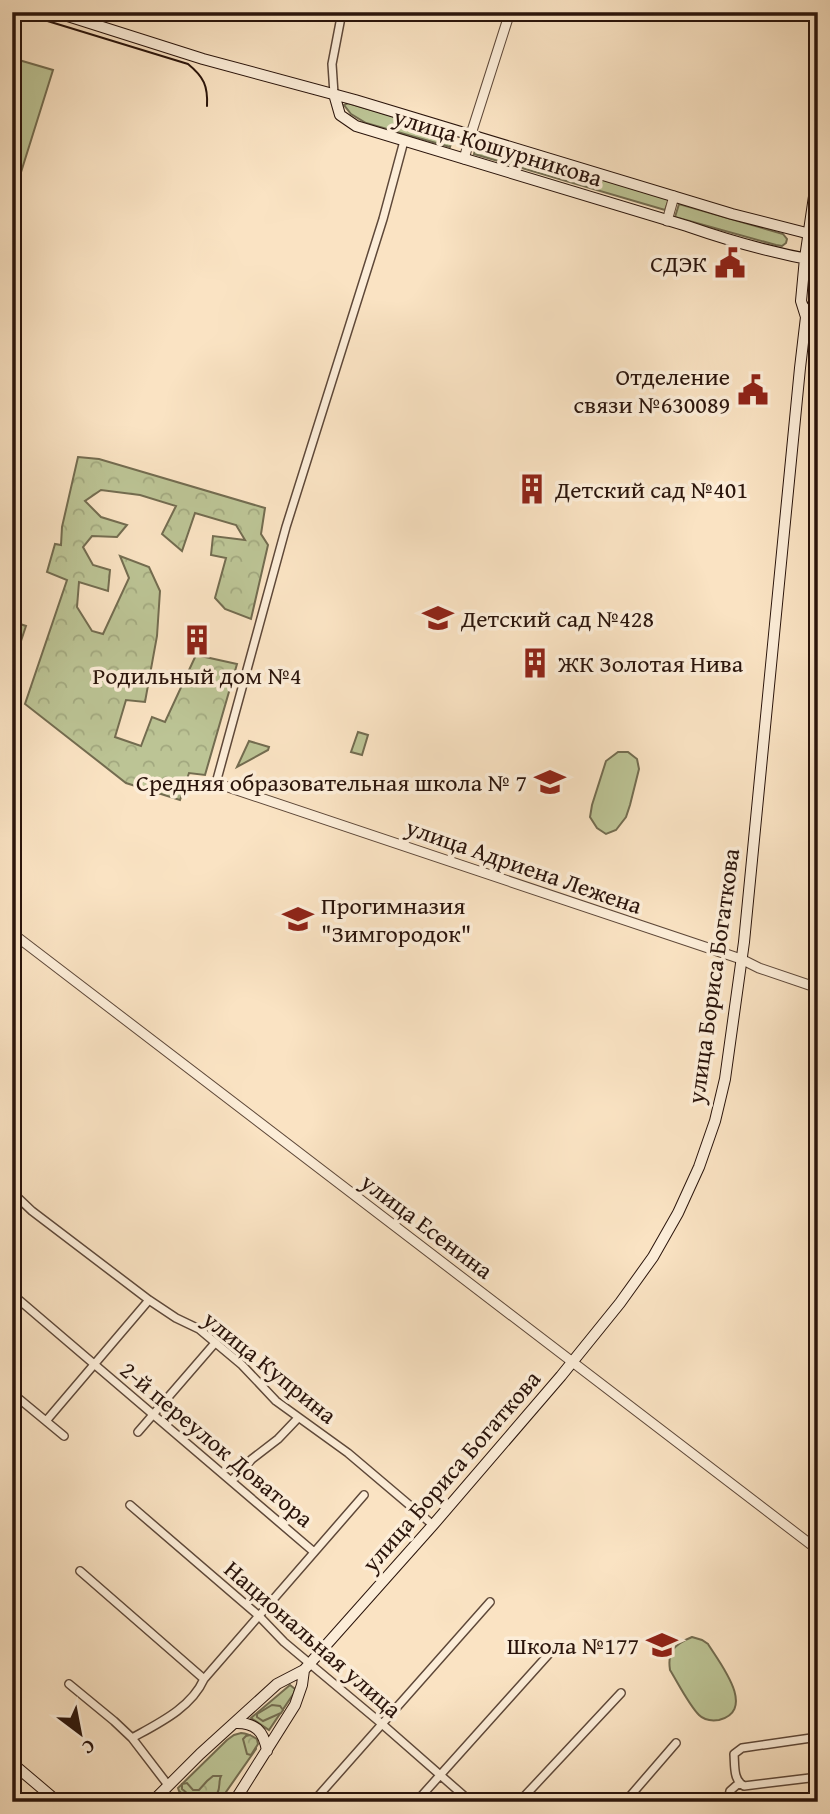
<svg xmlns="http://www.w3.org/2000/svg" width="830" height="1814" viewBox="0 0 830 1814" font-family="'Gentium Book Plus',serif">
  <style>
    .green { fill: #bcc495; stroke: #736c50; stroke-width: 2 }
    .forest { fill: url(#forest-crowns); stroke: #736c50; stroke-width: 2 }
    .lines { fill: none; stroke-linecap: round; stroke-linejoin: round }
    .minor-casing { stroke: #5e4839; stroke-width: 10 }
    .tertiary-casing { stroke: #5e4839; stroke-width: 11 }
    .secondary-casing { stroke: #2a140b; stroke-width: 12 }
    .minor { stroke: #fcedd8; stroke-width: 7 }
    .tertiary { stroke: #fcedd8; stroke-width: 9 }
    .secondary { stroke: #fcedd8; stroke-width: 10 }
    .tram { stroke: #2a140b; stroke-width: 2 }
    .labels { text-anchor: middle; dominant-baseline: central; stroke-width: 7; stroke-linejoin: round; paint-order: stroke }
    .street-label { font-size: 24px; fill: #2a140b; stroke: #fcedd8 }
    .poi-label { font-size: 24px; fill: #2a140b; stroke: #fcedd8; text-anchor: end }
  </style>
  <defs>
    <pattern id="forest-crowns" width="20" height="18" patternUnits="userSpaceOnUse" patternTransform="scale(1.75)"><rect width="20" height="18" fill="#bcc495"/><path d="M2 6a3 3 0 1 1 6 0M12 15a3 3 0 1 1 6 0" fill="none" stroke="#a2a87f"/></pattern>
  </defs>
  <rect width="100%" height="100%" fill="#fae3c3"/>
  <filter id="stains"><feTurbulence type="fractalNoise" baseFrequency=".00286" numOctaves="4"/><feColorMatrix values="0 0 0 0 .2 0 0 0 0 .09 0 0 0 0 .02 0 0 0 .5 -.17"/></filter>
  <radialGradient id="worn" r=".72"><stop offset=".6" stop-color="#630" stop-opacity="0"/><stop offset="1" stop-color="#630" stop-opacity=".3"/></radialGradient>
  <path class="green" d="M12,58L53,70L12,201Z
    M348,103L454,134L450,147L366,123L351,114L344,105Z
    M477,142L669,199L665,210L474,154Z
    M679,204L783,234L787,239L786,243L782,246L776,245L675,217Z
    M17,623L26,626L18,650L12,648V638Z
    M358,732L368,735L362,755L351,752Z
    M249,741L269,747L268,750L237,767Z
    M618,752H628L637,759L639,769L630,805L626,817L616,830L606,834L597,828L590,817L592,805L606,761Z
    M692,1637L702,1640L708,1644C719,1662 758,1710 719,1720C712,1721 705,1721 699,1715C689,1705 678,1683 670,1670C667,1651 675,1644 692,1637Z
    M290,1685L295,1689L294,1693L269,1730L251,1718Z
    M241,1733C251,1734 256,1738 256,1749L219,1802H190L179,1791L178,1788L227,1740L234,1735Z"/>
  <path class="forest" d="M78,457L99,459L265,508L261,534L268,545L251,619L225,609L215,598L226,558L211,555L213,536L245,540L236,525L195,513L182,551L162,534L176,506L140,495L101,490L85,501L101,517L127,525L117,537L92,536L83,547L93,565L110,570L108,591L79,582L77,607L92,631L103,634L129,578L120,556L149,567L160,591L157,636L145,702L126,700L115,737L141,746L152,717L165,722L196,655L237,664L205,775L189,773L180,800L126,783L25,704L67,580L47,572L55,544L61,545L62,527Z
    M272,1705L280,1706L283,1710L281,1713L263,1721L257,1717V1714Z
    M250,1735L257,1739L258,1744L251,1755L247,1754L243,1739L246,1736Z
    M213,1776H221C218,1782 221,1787 217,1794L212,1795C201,1808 192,1797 182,1789V1784L187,1783L193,1790H199L207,1781Z"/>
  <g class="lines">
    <g class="minor-casing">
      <path id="minor" d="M334,94L332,64L342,12
        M216,783L286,527L383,219L404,141
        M12,1192L32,1211L149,1300L176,1318L199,1329L242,1365L276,1401L348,1453L433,1525
        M12,1294L314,1552
        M12,1393L64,1436
        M46,1421L149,1300
        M138,1432L215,1343
        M231,1481L252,1459L278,1439L298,1418
        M130,1505L259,1616L284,1642L382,1724L471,1802
        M80,1571L204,1679
        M69,1684L114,1721L132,1738L168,1785
        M818,1737L742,1748L734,1754C735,1766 733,1780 744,1786L818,1777
        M132,1738C159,1723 191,1708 204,1679L364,1495
        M313,1802L490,1602
        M416,1802L557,1645
        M519,1802L621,1693
        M625,1802L676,1743
        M728,1802L730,1791L739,1783"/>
    </g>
    <g class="tertiary-casing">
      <path id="tertiary" d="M464,159L471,134L510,12
        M667,221L674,196
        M216,783L741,959L759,968L818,988
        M12,933L818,1550"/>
    </g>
    <g class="secondary-casing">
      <path id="secondary" d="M55,12L203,59L355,100L732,214L818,236
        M334,94L340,115L356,126L687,226C730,241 773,253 818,261
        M806,317L801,301L805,258L818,169
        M234,1723C255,1722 264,1731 267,1751
        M12,1763L58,1802
        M152,1802L200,1754L277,1684L304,1670L433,1525L561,1376L620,1303L653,1257L678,1213L699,1167L715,1121L725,1079L744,942L800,368L806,317L815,301L818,270
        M234,1802L295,1705L302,1685L304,1670"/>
    </g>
    <use href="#minor" class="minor"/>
    <use href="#tertiary" class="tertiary"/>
    <use href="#secondary" class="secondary"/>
    <path class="tram" d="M18,12L188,64C204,77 208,86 207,106"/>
  </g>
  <defs>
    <g id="civic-bare" transform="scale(2.415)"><path d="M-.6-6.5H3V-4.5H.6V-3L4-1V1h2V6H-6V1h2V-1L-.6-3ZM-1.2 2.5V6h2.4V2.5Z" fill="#8f2418" stroke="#fcedd8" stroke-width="2.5" paint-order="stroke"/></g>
    <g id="building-bare" transform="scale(2.415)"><path d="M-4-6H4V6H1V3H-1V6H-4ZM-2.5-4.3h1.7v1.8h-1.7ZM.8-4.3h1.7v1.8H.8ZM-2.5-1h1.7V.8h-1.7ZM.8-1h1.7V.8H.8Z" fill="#8f2418" stroke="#fcedd8" stroke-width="2.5" paint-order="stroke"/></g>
    <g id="school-bare" transform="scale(2.415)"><path d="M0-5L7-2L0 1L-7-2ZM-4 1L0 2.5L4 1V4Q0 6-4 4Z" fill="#8f2418" stroke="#fcedd8" stroke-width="2.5" paint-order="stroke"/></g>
  </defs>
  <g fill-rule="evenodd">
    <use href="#civic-bare" x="730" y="263"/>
    <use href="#civic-bare" x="753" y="390"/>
    <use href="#building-bare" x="532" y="489"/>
    <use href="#school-bare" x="438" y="618"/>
    <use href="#building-bare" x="197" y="640"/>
    <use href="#building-bare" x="535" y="663"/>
    <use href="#school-bare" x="550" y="782"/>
    <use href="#school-bare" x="298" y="919"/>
    <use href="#school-bare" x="662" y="1645"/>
  </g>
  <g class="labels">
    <g class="street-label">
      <text transform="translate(498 147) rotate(17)">улица Кошурникова</text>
      <text transform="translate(524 866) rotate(19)">улица Адриена Лежена</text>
      <text transform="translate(713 976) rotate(-82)">улица Бориса Богаткова</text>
      <text transform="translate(427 1226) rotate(37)">улица Есенина</text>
      <text transform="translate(270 1367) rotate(39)">улица Куприна</text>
      <text transform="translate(217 1444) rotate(40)">2-й переулок Доватора</text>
      <text transform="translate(451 1471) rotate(-49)">улица Бориса Богаткова</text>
      <text transform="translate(313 1639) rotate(41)">Национальная улица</text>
    </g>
    <g class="poi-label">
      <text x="707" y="263">СДЭК</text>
      <text x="730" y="376">Отделение<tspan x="730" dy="28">связи №630089</tspan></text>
      <text x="555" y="489" text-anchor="start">Детский сад №401</text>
      <text x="461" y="618" text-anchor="start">Детский сад №428</text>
      <text x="558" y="663" text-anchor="start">ЖК Золотая Нива</text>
      <text x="197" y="675" text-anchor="middle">Родильный дом №4</text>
      <text x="527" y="782">Средняя образовательная школа № 7</text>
      <text x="321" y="905" text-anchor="start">Прогимназия<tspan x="321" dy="28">"Зимгородок"</tspan></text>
      <text x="639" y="1645">Школа №177</text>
    </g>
  </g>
  <rect width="830" height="1814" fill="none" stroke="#fae3c3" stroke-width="42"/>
  <rect x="14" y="14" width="802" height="1786" fill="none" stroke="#2a140b" stroke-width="3.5"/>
  <rect x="21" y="21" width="788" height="1772" fill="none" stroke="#2a140b" stroke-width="2"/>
  <g transform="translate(80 1733) rotate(148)" stroke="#fcedd8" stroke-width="5" paint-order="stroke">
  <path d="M0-5L12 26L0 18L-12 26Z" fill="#2a140b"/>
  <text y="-10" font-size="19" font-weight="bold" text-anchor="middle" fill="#2a140b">С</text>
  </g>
  <rect width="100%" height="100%" filter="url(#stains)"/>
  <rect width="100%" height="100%" fill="url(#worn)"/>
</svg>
